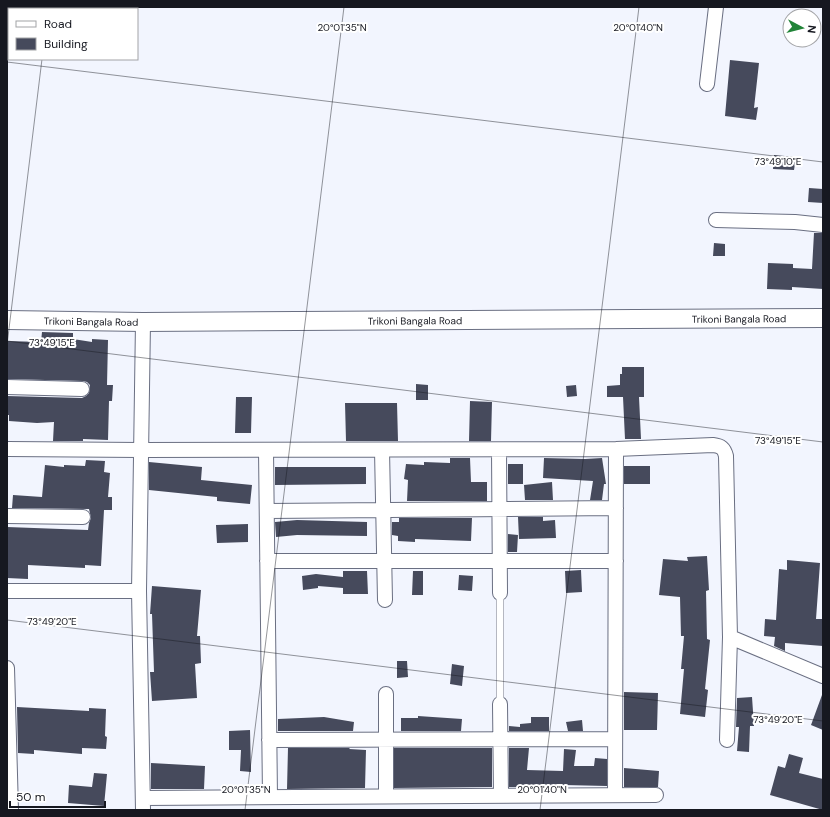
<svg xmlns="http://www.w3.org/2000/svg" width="830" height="817" viewBox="0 0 830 817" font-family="'DM Sans',sans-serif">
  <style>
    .building { fill: #464a5c }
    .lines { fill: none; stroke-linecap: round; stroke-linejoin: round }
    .service-casing { stroke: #6a6f82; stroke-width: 8 }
    .minor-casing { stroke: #6a6f82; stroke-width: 16 }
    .tertiary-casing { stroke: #6a6f82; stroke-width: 20 }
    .service { stroke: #fff; stroke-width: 7 }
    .minor { stroke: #fff; stroke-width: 14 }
    .tertiary { stroke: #fff; stroke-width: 18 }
    .ticks { fill: none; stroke: #161820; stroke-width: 1; stroke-opacity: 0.45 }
    .labels { text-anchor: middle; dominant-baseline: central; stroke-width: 4; stroke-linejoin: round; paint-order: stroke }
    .street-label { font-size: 10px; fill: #161820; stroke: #fff }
    .ticks-label { font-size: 10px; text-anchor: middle; fill: #161820; stroke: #fff; stroke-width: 4; stroke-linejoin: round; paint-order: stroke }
  </style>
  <rect width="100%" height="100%" fill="#f2f5fe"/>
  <path class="building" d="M730,60L759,63L754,108L758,107L756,120L725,116Z
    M774,155L796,157L794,170L773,169Z
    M809,188L823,189V203L808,202Z
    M814,233H823V289L792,287V290L767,289L768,263L793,264V268L812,269Z
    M714,243L725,244V256H713Z
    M42,332L73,333V339L92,342V339L108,340L107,385H113L112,401H109L108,440L83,439V441H53L54,422L37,423L9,421V415H7V396L82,398L86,396L89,393L90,385L87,382L83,381L7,379V341L41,342Z
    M622,367H644V397H639L641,439H625L623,397H607V386L620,385V374H622Z
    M416,384L428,385V400H416Z
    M576,385L577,396L567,397L566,386Z
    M236,397H252L251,433H235Z
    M470,401L492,402L491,441H469Z
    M345,403H397L398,441H346Z
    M450,458H470L471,482H487V501H407L408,480L404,479L406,464L424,465V462L450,463Z
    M544,458L585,459L602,458L606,484H604L602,500H590L593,481L543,478Z
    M86,460L105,461L104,472L110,473L108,497H112V510H104L101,566L85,565V568L28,565V579L7,578V527L88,530L89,523L91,518L89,509L12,508L13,495L42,497L45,465L64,467V465L85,466Z
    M149,462L202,467L201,480L252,485L250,504L217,501V497L149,490Z
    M508,464H523V484H508Z
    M624,466H650V484H624Z
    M275,467H366V484L275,485Z
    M552,482L553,500H525L524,485Z
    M518,517H543V521L555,520L556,538L519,539Z
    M399,518H472L471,541L415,539V542L398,541V536L392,535V522H399Z
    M297,520L367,522V536L297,535L276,537L275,522Z
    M248,524V542L217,543L216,525Z
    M508,534L518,535L517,552H508Z
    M707,556L709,590L706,591L707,639L710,640L705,689L708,690L705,717L680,714L684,669H681L684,636H681L680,597L659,595L663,559L688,561L687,557Z
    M787,560L820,563L816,619H823V646L785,643V651L774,646L775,637L764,636L765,619L776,620L779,569L787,570Z
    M581,570L582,592L566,593L565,571Z
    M343,571H367L368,594H343V588L318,586V588L303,590L302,576L316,574L343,577Z
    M413,571H423V595H412Z
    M459,575L473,576L472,591L458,590Z
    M152,586L201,590L197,636H200L201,663L195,664L197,698L152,701L150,672H154L152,614H150Z
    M397,661H407L408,677L397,678Z
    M452,664L464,666L462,686L450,684Z
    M624,692L658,693L657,730H624Z
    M822,695H823V730L811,725Z
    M752,697L754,726H750L749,752L737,751L739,727H736L737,698Z
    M17,707L89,711V708L106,709L105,736L107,737L106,749L82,748V754L34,750V754L18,753Z
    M418,716L462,719L461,731H401V718H418Z
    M324,717L354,722L353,731H278V719Z
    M531,717H549V731H509V726L520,727V724L531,723Z
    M582,720L583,731H568L566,722Z
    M250,730L251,772L240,771L241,750H229V731Z
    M288,748H350L349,749L366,750L365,788L287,789Z
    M394,748H492V787L394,788Z
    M509,748H529L527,770L563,771L564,749L576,750L574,766H594L595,758L607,759V786L564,785V787H509Z
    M789,754L803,758L799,773L823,779V810L770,795L778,766L785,768Z
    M151,763L205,766L204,789H151Z
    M624,768L659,771L658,787H624Z
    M94,773L107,774L104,806L68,803L69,785L92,787Z"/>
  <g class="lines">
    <g class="service-casing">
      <path id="service" d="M500,593V704"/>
    </g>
    <g class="minor-casing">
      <path id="minor" d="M707,84L716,7
        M716,220L795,222L823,225
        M143,322L139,591L143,810
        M7,387L82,389
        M7,449L141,450L616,449L713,445C721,446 724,448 726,456L730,637L727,740
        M266,450L270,797
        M382,450L385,600
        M499,450L500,593
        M267,511L616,508
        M7,516L83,517
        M267,561H616
        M7,591H139
        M730,637L823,676
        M7,668L11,810
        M386,694V796
        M500,704L501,795
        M269,740L615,739
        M615,795L616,449
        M143,798L656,795"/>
    </g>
    <g class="tertiary-casing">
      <g id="tertiary">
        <path id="s1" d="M7,320L143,322L823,318"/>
      </g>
    </g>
    <use href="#service" class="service"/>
    <use href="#minor" class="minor"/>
    <use href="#tertiary" class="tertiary"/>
  </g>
  <path class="ticks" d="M48,9V7M7,62L823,162M7,341L823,442M7,345L42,59M7,620L823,721M245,810L344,7M540,810L639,7"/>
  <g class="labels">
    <g class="street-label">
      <text stroke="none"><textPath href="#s1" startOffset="732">Trikoni Bangala Road</textPath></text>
      <text stroke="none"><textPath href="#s1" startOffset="408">Trikoni Bangala Road</textPath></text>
      <text stroke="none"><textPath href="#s1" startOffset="84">Trikoni Bangala Road</textPath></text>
    </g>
  </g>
  <g class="ticks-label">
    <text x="342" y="31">20°01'35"N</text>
    <text x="638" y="31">20°01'40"N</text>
    <text x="778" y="165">73°49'10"E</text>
    <text x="52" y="346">73°49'15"E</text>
    <text x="778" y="444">73°49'15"E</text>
    <text x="52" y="625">73°49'20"E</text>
    <text x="778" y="723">73°49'20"E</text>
    <text x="246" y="793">20°01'35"N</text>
    <text x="542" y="793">20°01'40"N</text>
  </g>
  <rect width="830" height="817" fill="none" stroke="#161820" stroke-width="16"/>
  <rect x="8" y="8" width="130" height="52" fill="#ffffff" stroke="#a2a3a6"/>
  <rect x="16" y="21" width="20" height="6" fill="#ffffff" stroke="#a2a3a6"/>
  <text x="44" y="28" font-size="12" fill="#161820">Road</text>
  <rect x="16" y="38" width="20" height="12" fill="#464a5c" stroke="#a2a3a6"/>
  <text x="44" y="48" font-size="12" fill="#161820">Building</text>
  <g transform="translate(802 28) rotate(97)"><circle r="19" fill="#ffffff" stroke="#a2a3a6"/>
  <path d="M0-3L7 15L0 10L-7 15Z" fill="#218438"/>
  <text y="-6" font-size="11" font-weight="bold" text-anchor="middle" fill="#161820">N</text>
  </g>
  <path d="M10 801v6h95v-6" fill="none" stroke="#161820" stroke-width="2"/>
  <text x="16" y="801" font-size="12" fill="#161820" stroke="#ffffff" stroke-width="3" paint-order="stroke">50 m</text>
</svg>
